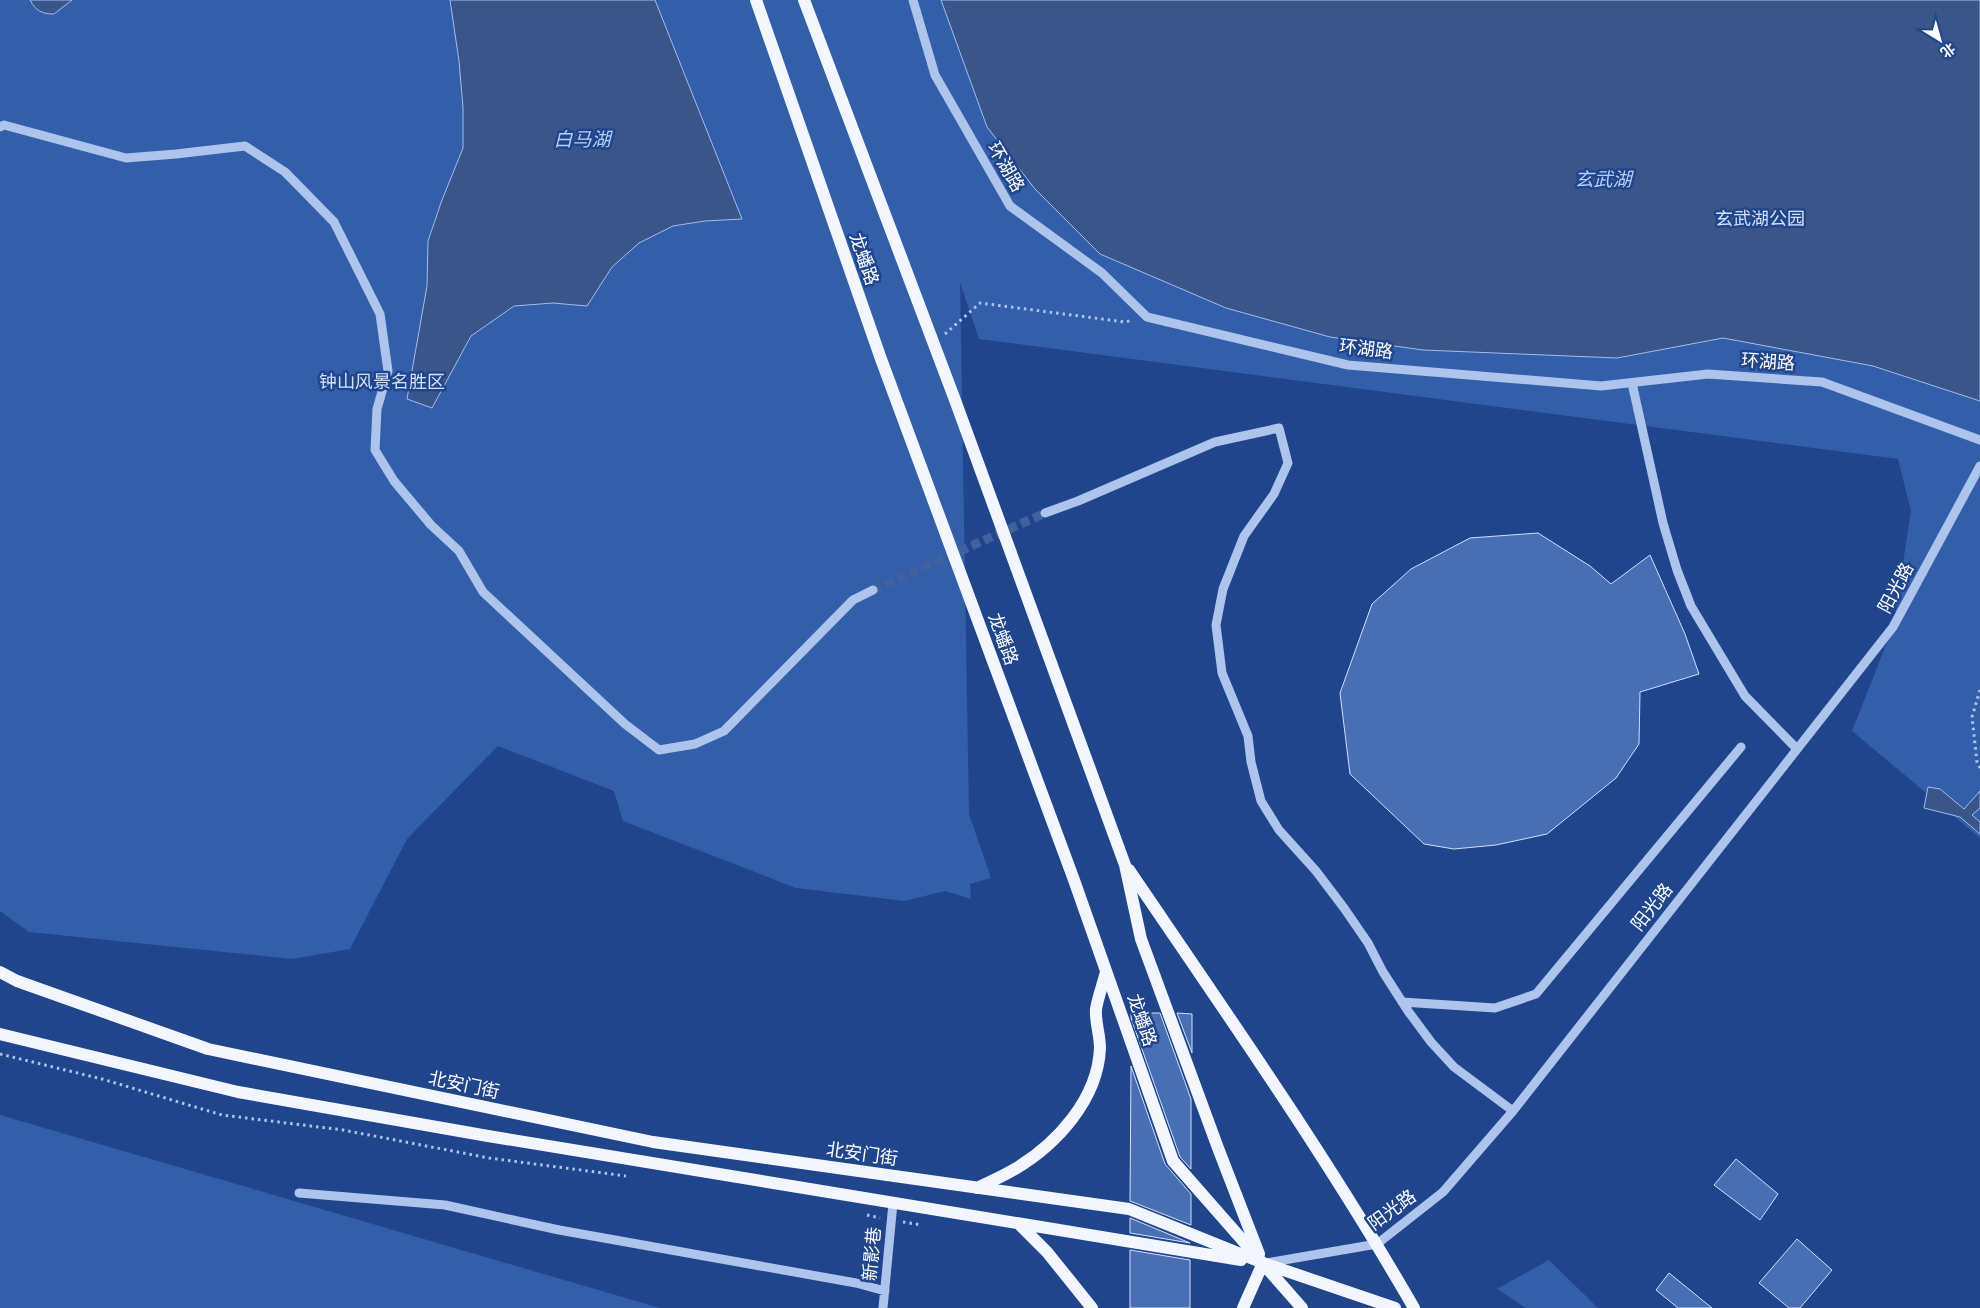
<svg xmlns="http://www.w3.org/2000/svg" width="1980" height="1308" viewBox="0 0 1980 1308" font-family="Jost,'Noto Sans SC',sans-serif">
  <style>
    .green { fill: #335eaa }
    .water { fill: #3a558a; stroke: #a1beed }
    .building { fill: #486fb4; stroke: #d3e0f9 }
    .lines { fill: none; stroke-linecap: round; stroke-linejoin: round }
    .minor-tunnel { stroke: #41619e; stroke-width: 9; stroke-dasharray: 9 4.5; stroke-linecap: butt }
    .path { stroke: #adc4ec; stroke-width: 3; stroke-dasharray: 2.5 4; stroke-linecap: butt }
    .minor { stroke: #adc4ec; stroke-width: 9 }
    .major { stroke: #f3f6ff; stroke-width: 12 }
    .labels { text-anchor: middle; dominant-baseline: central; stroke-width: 5; stroke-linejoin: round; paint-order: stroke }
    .street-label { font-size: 18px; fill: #fff; stroke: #20458d }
    .park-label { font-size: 18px; fill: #d3e0f9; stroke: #20458d }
    .water-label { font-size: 19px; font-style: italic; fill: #b9cef3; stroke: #20458d }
  </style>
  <rect width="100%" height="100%" fill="#20458d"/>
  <path class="green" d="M0,0H1980V838L1852,731L1893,627L1911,511L1898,459L979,339L960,282L969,814L991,878L970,884L971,899L945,891L905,901L796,888L623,821L614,791L498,746L407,839L350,949L292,959L29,932L0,911Z
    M0,1115L660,1308H0Z
    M1549,1260L1598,1308H1526L1497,1289Z"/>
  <path class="water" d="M30,0H72L54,14C42,14 36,11 30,0Z
    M450,0H655L742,219L705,221L673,226L639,243L612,267L587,306L553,303L514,306L471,336L432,408L407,399L427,286L428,241L442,200L463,148V108L459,61Z
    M941,0H1980V401L1873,366L1723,338L1617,358L1423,350L1330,337L1226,308L1100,254L1035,189L987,127Z
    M1928,787L1940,789L1964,809L1980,791V808L1972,815L1980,822V834L1960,817L1924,808Z"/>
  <path class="building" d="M1538,533L1590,566L1611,584L1650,555L1685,634L1699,674L1640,692L1639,744L1616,778L1547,834L1496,845L1454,849L1424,844L1350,774L1340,693L1372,604L1411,569L1470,538Z
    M1131,1013H1160L1191,1099V1169L1180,1157L1131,1018Z
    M1177,1013L1192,1014V1053Z
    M1131,1066L1165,1164L1191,1194V1225L1130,1201Z
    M1736,1159L1778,1194L1760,1220L1714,1185Z
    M1130,1218L1190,1243L1130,1233Z
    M1797,1239L1832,1270L1800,1308H1789L1759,1283Z
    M1130,1250L1190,1260V1308H1130Z
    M1669,1273L1712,1308H1678L1656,1290Z"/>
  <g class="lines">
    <path class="minor-tunnel" d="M873,590L1045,513"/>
    <path class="path" d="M945,334L980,303L1125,322L1133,320
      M1980,690L1972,717L1977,762L1980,768
      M0,1054L102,1079L222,1115L343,1130L489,1158L626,1176
      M867,1215L880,1218
      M903,1222L922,1225"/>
    <path class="minor" d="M913,0L935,75L1010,206L1102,273L1147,317L1348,365L1601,386L1708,374L1822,382L1980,440
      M0,127L4,125L126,158L176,154L245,146L285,172L334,222L380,314L388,371L377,409L375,450L394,481L431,525L459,551L483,592L625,724L659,750L695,744L724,731L853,600L873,590
      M1632,383L1663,523L1677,570L1691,606L1745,696L1797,749
      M1045,513L1078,501L1215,442L1279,428L1288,463L1274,494L1244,536L1223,589L1216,625L1222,673L1248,736L1251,762L1261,801L1279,830L1316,871L1344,908L1368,943L1383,972L1408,1011L1431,1042L1454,1067L1513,1111
      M1402,1002L1495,1008L1536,994L1741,747
      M299,1193L445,1205L559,1230L856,1283L885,1291
      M1266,1263L1377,1244L1443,1192L1513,1111L1893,627L1980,466
      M883,1308L893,1203"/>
    <path class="major" d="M756,0L881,359L1074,880L1173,1161L1302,1308
      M804,0L955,400L1125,865L1141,939L1218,1148L1259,1254
      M1129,870C1227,1014 1327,1157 1414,1308
      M0,972L17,981L208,1049L653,1142L1129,1209L1263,1263L1395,1308
      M0,1034L238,1092L488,1136L1241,1260
      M977,1188C990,1182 1003,1176 1015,1169C1057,1144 1098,1099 1100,1048C1100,1035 1095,1022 1096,1009C1098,997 1103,984 1106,972
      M1020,1225L1047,1252L1092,1308
      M1243,1308L1263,1263"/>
  </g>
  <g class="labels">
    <g class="street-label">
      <text transform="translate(1006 167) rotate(60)">环湖路</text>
      <text transform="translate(864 259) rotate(71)">龙蟠路</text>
      <text transform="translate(1366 349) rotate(7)">环湖路</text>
      <text transform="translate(1768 362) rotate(4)">环湖路</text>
      <text transform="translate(1896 588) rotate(-62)">阳光路</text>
      <text transform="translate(1003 639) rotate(70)">龙蟠路</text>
      <text transform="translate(1652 907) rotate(-52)">阳光路</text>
      <text transform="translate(1142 1020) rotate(71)">龙蟠路</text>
      <text transform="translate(464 1085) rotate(12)">北安门街</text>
      <text transform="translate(862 1154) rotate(8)">北安门街</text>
      <text transform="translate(1392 1210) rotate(-36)">阳光路</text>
      <text transform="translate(872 1254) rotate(-85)">新影巷</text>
    </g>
    <g class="park-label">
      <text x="1760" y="219">玄武湖公园</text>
      <text x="382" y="382">钟山风景名胜区</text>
    </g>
    <g class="water-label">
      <text x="582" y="139">白马湖</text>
      <text x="1603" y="179">玄武湖</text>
    </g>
  </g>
  <g transform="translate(1940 40) rotate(143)" stroke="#20458d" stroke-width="4" paint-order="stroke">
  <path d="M0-4L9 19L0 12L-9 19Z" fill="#ffffff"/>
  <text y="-8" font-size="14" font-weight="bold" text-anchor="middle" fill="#ffffff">北</text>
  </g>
</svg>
